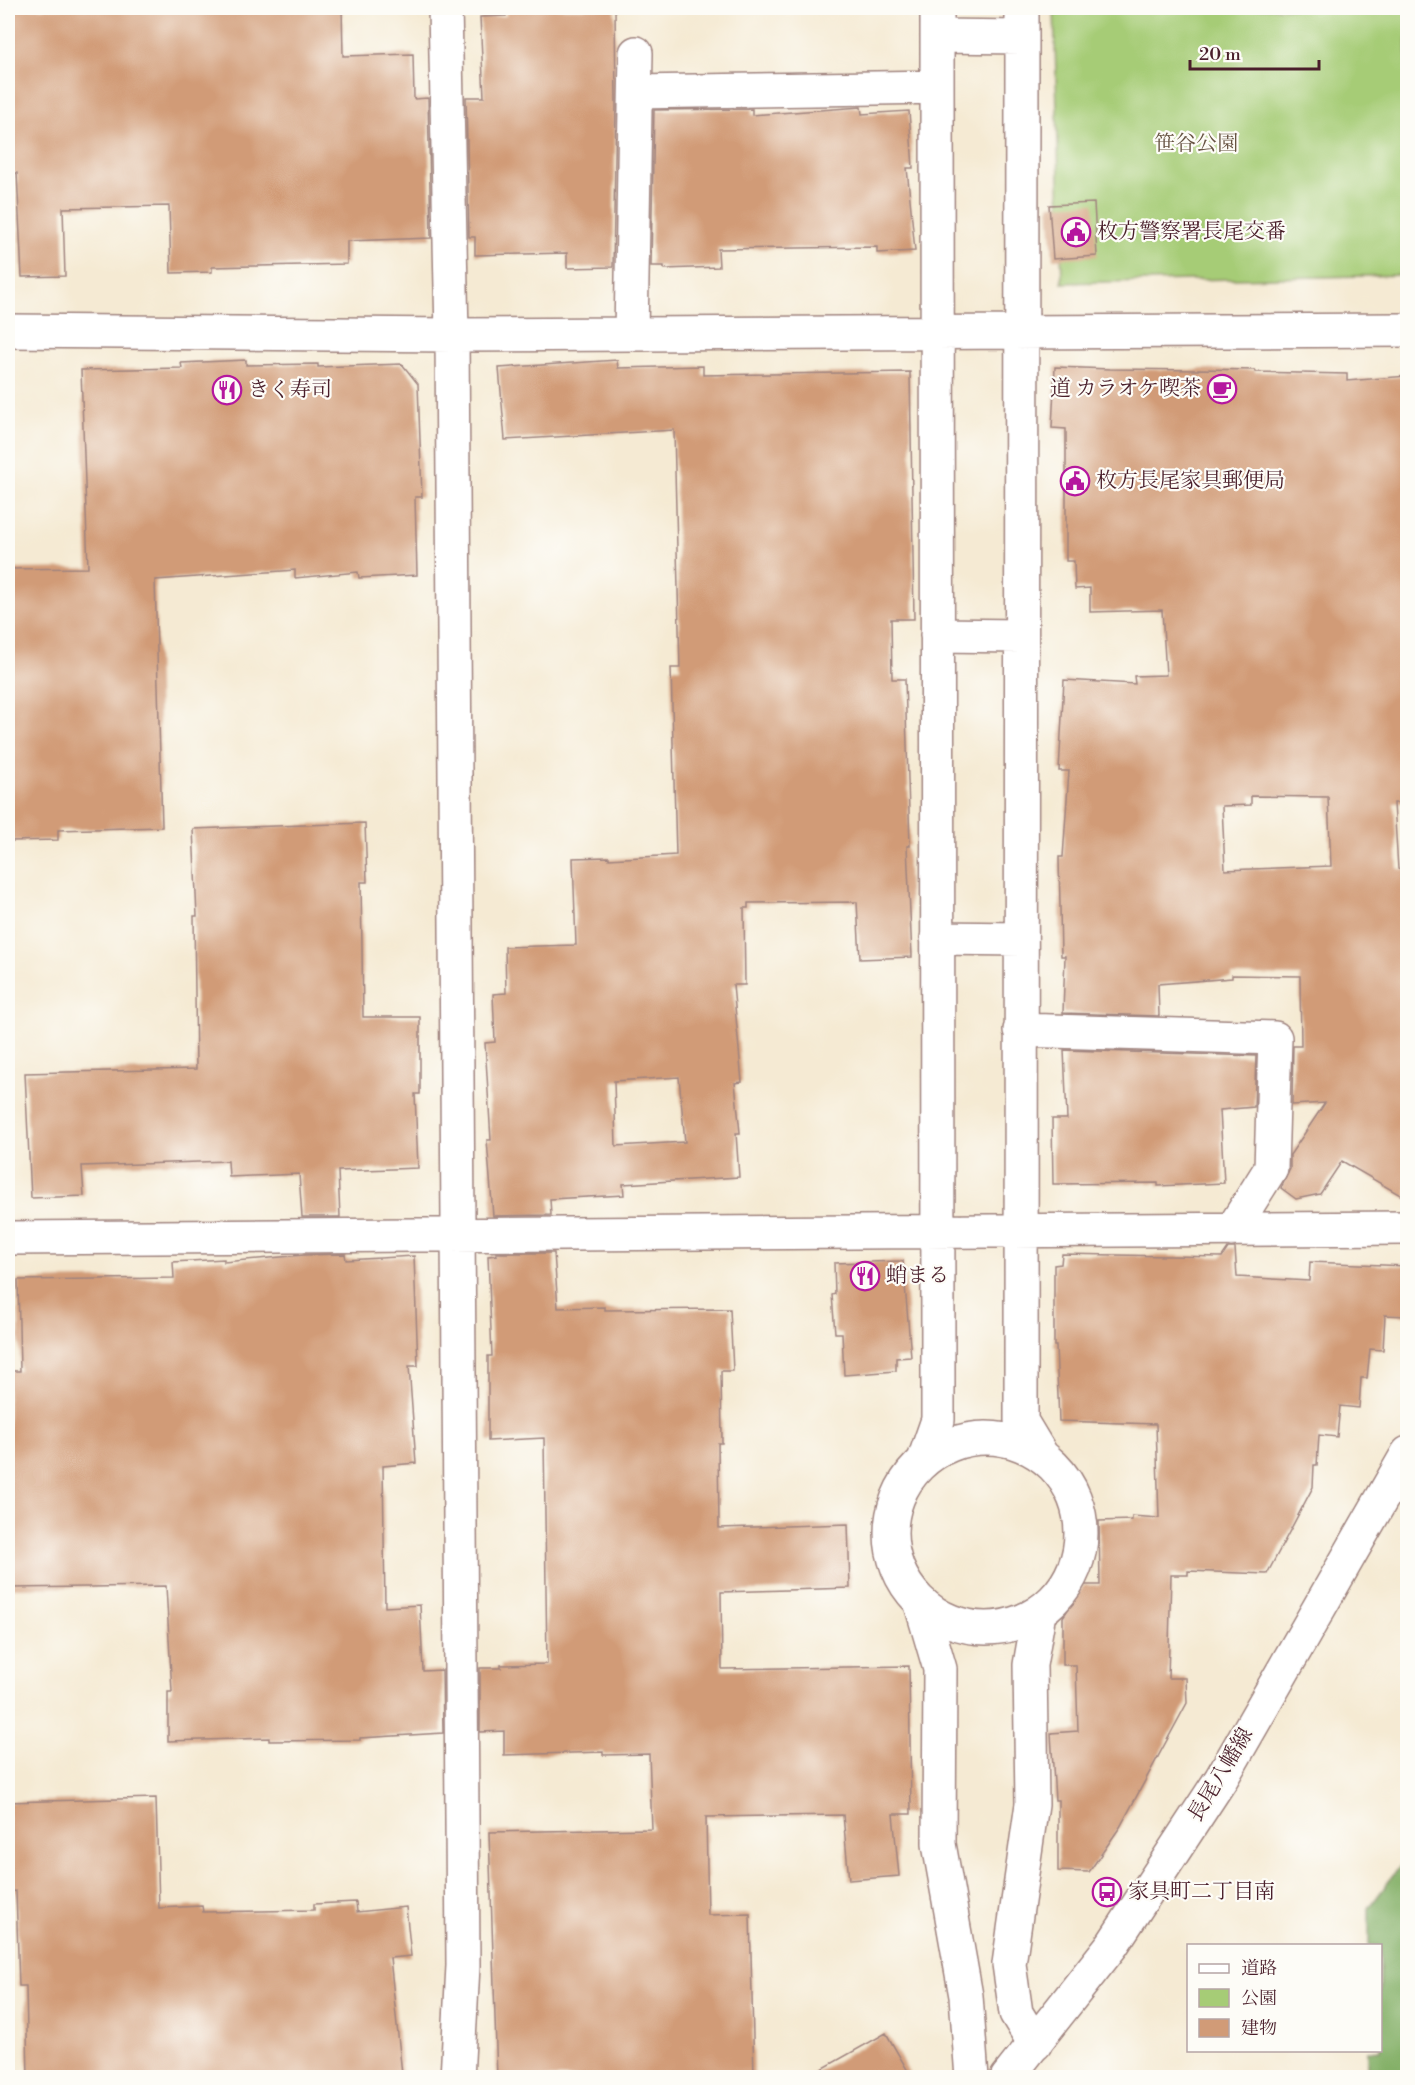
<svg xmlns="http://www.w3.org/2000/svg" width="1415" height="2085" viewBox="0 0 1415 2085" font-family="'Libre Bodoni','Noto Serif JP',serif">
  <style>
    .green { fill: #a6cc76; stroke: #787650; stroke-width: 1.5 }
    .forest { fill: #84b067; stroke: #676849; stroke-width: 1.5 }
    .building { fill: #d19b77; fill-rule: evenodd }
    .lines { fill: none; stroke-linecap: round; stroke-linejoin: round }
    .minor-casing { stroke: #a0847f; stroke-width: 36 }
    .major-casing { stroke: #a0847f; stroke-width: 36 }
    .minor { stroke: #fff; stroke-width: 33 }
    .major { stroke: #fff; stroke-width: 33 }
    .labels { text-anchor: middle; dominant-baseline: central; stroke-width: 4.5; stroke-linejoin: round; paint-order: stroke }
    .park-label { font-size: 21px; fill: #665342; stroke: #fdfcf7 }
    .poi-label { font-size: 21px; fill: #4a1f2b; stroke: #fdfcf7; text-anchor: start }
    .street-label { font-size: 21px; fill: #4a1f2b; stroke: #fdfcf7 }
  </style>
  <rect width="100%" height="100%" fill="#fdfcf7"/>
  <filter id="ink" filterUnits="userSpaceOnUse"><feTurbulence type="fractalNoise" baseFrequency=".0167" numOctaves="2"/><feDisplacementMap in="SourceGraphic" scale="12" xChannelSelector="R" yChannelSelector="G"/><feConvolveMatrix kernelMatrix="1 2 1 2 8 2 1 2 1" color-interpolation-filters="sRGB"/></filter>
  <filter id="wash" filterUnits="userSpaceOnUse"><feTurbulence type="fractalNoise" baseFrequency=".008" numOctaves="4" result="noise"/><feDisplacementMap in="SourceGraphic" scale="24" xChannelSelector="R" yChannelSelector="G"/><feGaussianBlur stdDeviation="1.35" result="paint"/><feColorMatrix in="noise" values="0 0 0 0 0 0 0 0 0 0 0 0 0 0 0 0 0 1.4 0 .05"/><feComposite in="paint" operator="in"/></filter>
  <g filter="url(#wash)">
    <rect width="100%" height="100%" fill="#f5ead3"/>
    <path class="green" d="M1054,8H1407V275L1062,283Z"/>
    <path class="forest" d="M1407,1857V2077H1368V2051L1380,2050V1946L1369,1945V1908Z"/>
    <g id="blocks">
      <path class="building" d="M8,8H342L343,56L413,54L414,99L428,98L431,238L347,241V264L212,267V272L171,273L169,206L63,208L65,276L22,277L17,173H8Z
        M505,8H615L616,104L613,267L567,268V253L475,255V237H469L466,97H484L480,17L506,16Z
        M861,107L862,114L909,111L913,168H907L915,251L877,253V247L718,249L719,267L664,269V266H651L654,110L752,109V115Z
        M1094,203L1097,256L1053,259L1049,205Z
        M246,360V365L318,364V367L402,364L418,384L422,497H415L417,575L359,578L358,572L295,578V570L155,580L162,827L58,830V840L8,841V569L88,568L81,370L182,368L181,363Z
        M617,360L618,368L703,366V375L910,372L914,619H891L892,679H905L910,846H907L912,957L860,959L857,902L748,903V908H744L745,985H733L742,1082L735,1083L740,1133H736L739,1177L623,1184L624,1195L550,1199L551,1215L493,1216L487,1140H491L485,1043L495,1042L493,994L506,993L505,947L576,945L573,858L609,857V859L676,855L671,668H680L674,430L505,440L499,368ZM679,1077L685,1142L616,1146L614,1081Z
        M1055,367L1110,369L1198,370V369L1255,370V372L1347,374V381L1407,376V803H1394L1398,869H1407V1199L1342,1161L1320,1194L1296,1199L1281,1188L1290,1169V1155L1325,1103L1292,1105L1293,1046H1301L1300,976L1232,975V978L1158,984L1159,1016L1063,1013L1065,956H1061L1059,857H1063L1069,771H1059L1064,680L1135,684L1134,676L1166,675L1162,610L1090,612V588L1075,589L1074,561H1066V429L1052,428ZM1251,796L1328,797L1331,866L1225,870L1222,806L1251,805Z
        M365,823L367,882H361L363,1017H420V1094H415L418,1168L338,1171L340,1217H302L299,1174L229,1177L228,1161L82,1166L84,1196L31,1198L25,1073L196,1069L194,916H197L193,829Z
        M1064,1050L1256,1056L1254,1107L1220,1110L1224,1183L1158,1186V1183L1053,1184L1052,1119H1067Z
        M1228,1248H1235L1237,1277L1309,1281L1310,1262L1407,1266V1316L1385,1315L1383,1350L1370,1349L1367,1378H1361L1359,1408L1340,1406L1337,1437L1319,1435L1317,1465H1314L1313,1487L1267,1574L1188,1571V1575H1171L1168,1678H1186L1187,1703L1120,1827L1089,1872L1058,1871V1800H1055L1051,1733L1078,1731L1076,1665H1063V1617L1084,1585H1100L1099,1521L1132,1520V1516L1159,1518L1156,1424L1059,1421L1056,1346H1054V1265L1061,1264L1062,1254L1222,1257Z
        M496,1253H554L558,1308L605,1307V1310L730,1309L733,1371H721L722,1443H718L719,1528L848,1524L850,1588L721,1592L722,1669L909,1666L911,1814H893L899,1876L849,1880L843,1815L706,1817L708,1915L750,1914L754,2078H497L489,1832L652,1829L649,1754L603,1755V1752L504,1755V1731L480,1732V1668H501V1665L547,1664L544,1438L488,1441V1356H492L488,1256L497,1255Z
        M345,1254L346,1260L414,1256L418,1366H409L416,1463L383,1466L385,1607L420,1605L423,1671L442,1670L443,1733L360,1738V1740L269,1741V1738L168,1741V1692H172L166,1586L8,1588V1371H20L18,1280L174,1278L173,1262L224,1259V1262L304,1255Z
        M903,1261L911,1357L896,1358V1371L844,1375L842,1333H835L832,1295L835,1294L834,1263Z
        M156,1798L159,1908L202,1906L203,1912L314,1910V1904L356,1902L357,1912L406,1907L411,1956L390,1958L402,2074L353,2078H28L26,1986H19L16,1891L8,1892V1802Z
        M886,2033L912,2078H806Z"/>
    </g>
  </g>
  <g filter="url(#ink)">
    <use href="#blocks" fill-opacity="0" stroke="#a0847f" stroke-width="1.5"/>
    <g class="lines">
      <g class="minor-casing">
        <path id="minor" d="M445,8L452,335L463,1966L457,2078
          M1022,8L1021,1421L1042,1456
          M937,36L1022,37
          M636,92L936,87
          M8,331L452,335L1408,330
          M631,334L636,53
          M937,635L1021,636
          M937,938L1021,939
          M1020,1030L1275,1038L1271,1168L1232,1230
          M8,1238L1408,1228
          M891 1533a95 95 0 1 1 190 0a95 95 0 1 1-190 0Z
          M924,1460L938,1420L937,8
          M921,1604L940,1669L939,1844L966,1996L972,2078
          M1035,2044L1016,2013L1009,1964L1032,1804L1030,1665L1039,1613"/>
      </g>
      <g class="major-casing">
        <path id="major" d="M1007,2078L1112,1945L1221,1779L1408,1453"/>
      </g>
      <use href="#minor" class="minor"/>
      <use href="#major" class="major"/>
    </g>
  </g>
  <defs>
    <g id="civic-ring" transform="scale(1.5)"><circle r="9.5" fill="#fdfcf7" stroke="#b5179e" stroke-width="1.5"/><path d="M-.6-6.5H3V-4.5H.6V-3L4-1V1h2V6H-6V1h2V-1L-.6-3ZM-1.2 2.5V6h2.4V2.5Z" fill="#b5179e"/></g>
    <g id="cafe-ring" transform="scale(1.5)"><circle r="9.5" fill="#fdfcf7" stroke="#b5179e" stroke-width="1.5"/><path d="M-5.5-4.5H6V0H3Q3 3.5 0 3.5H-2.5Q-5.5 3.5-5.5 0ZM3-3.2v2h1.7v-2ZM-6 4.5H4V6H-6Z" fill="#b5179e"/></g>
    <g id="restaurant-ring" transform="scale(1.5)"><circle r="9.5" fill="#fdfcf7" stroke="#b5179e" stroke-width="1.5"/><path d="M-5-6h1v4h1v-4h1v4h1v-4h1v5L-1.5 .5V6h-2V.5L-5-1ZM5-6V6H3V1.5H1.5Q1.5-4 5-6Z" fill="#b5179e"/></g>
    <g id="bus-ring" transform="scale(1.5)"><circle r="9.5" fill="#fdfcf7" stroke="#b5179e" stroke-width="1.5"/><path d="M-5-6H5V4H4V6H2V4H-2V6H-4V4H-5ZM-3.5-4V0h7V-4ZM-3.5 1.2v1.5H-2V1.2ZM2 1.2v1.5H3.5V1.2Z" fill="#b5179e"/></g>
  </defs>
  <g fill-rule="evenodd">
    <use href="#civic-ring" x="1076" y="232"/>
    <use href="#cafe-ring" x="1222" y="389"/>
    <use href="#restaurant-ring" x="227" y="390"/>
    <use href="#civic-ring" x="1075" y="481"/>
    <use href="#restaurant-ring" x="865" y="1276"/>
    <use href="#bus-ring" x="1107" y="1892"/>
  </g>
  <g class="labels">
    <g class="park-label">
      <text x="1196" y="144">笹谷公園</text>
    </g>
    <g class="poi-label">
      <text x="1097" y="232">枚方警察署長尾交番</text>
      <text x="1201" y="389" text-anchor="end">道 カラオケ喫茶</text>
      <text x="248" y="390">きく寿司</text>
      <text x="1096" y="481">枚方長尾家具郵便局</text>
      <text x="886" y="1276">蛸まる</text>
      <text x="1128" y="1892">家具町二丁目南</text>
    </g>
    <g class="street-label">
      <text transform="translate(1221 1775) rotate(-59)">長尾八幡線</text>
    </g>
  </g>
  <rect width="1415" height="2085" fill="none" stroke="#fdfcf7" stroke-width="30"/>
  <rect x="1187" y="1944" width="195" height="108" fill="#fdfcf7" stroke="#b5a4a5" stroke-width="1.5"/>
  <rect x="1199" y="1964" width="30" height="9" fill="#ffffff" stroke="#b5a4a5" stroke-width="1.5"/>
  <text x="1241" y="1974" font-size="18" fill="#4a1f2b">道路</text>
  <rect x="1199" y="1989" width="30" height="18" fill="#a6cc76" stroke="#b5a4a5" stroke-width="1.5"/>
  <text x="1241" y="2004" font-size="18" fill="#4a1f2b">公園</text>
  <rect x="1199" y="2019" width="30" height="18" fill="#d19b77" stroke="#b5a4a5" stroke-width="1.5"/>
  <text x="1241" y="2034" font-size="18" fill="#4a1f2b">建物</text>
  <path d="M1190 60v9h129v-9" fill="none" stroke="#4a1f2b" stroke-width="3"/>
  <text x="1199" y="60" font-size="18" fill="#4a1f2b" stroke="#fdfcf7" stroke-width="4.5" paint-order="stroke">20 m</text>
</svg>
